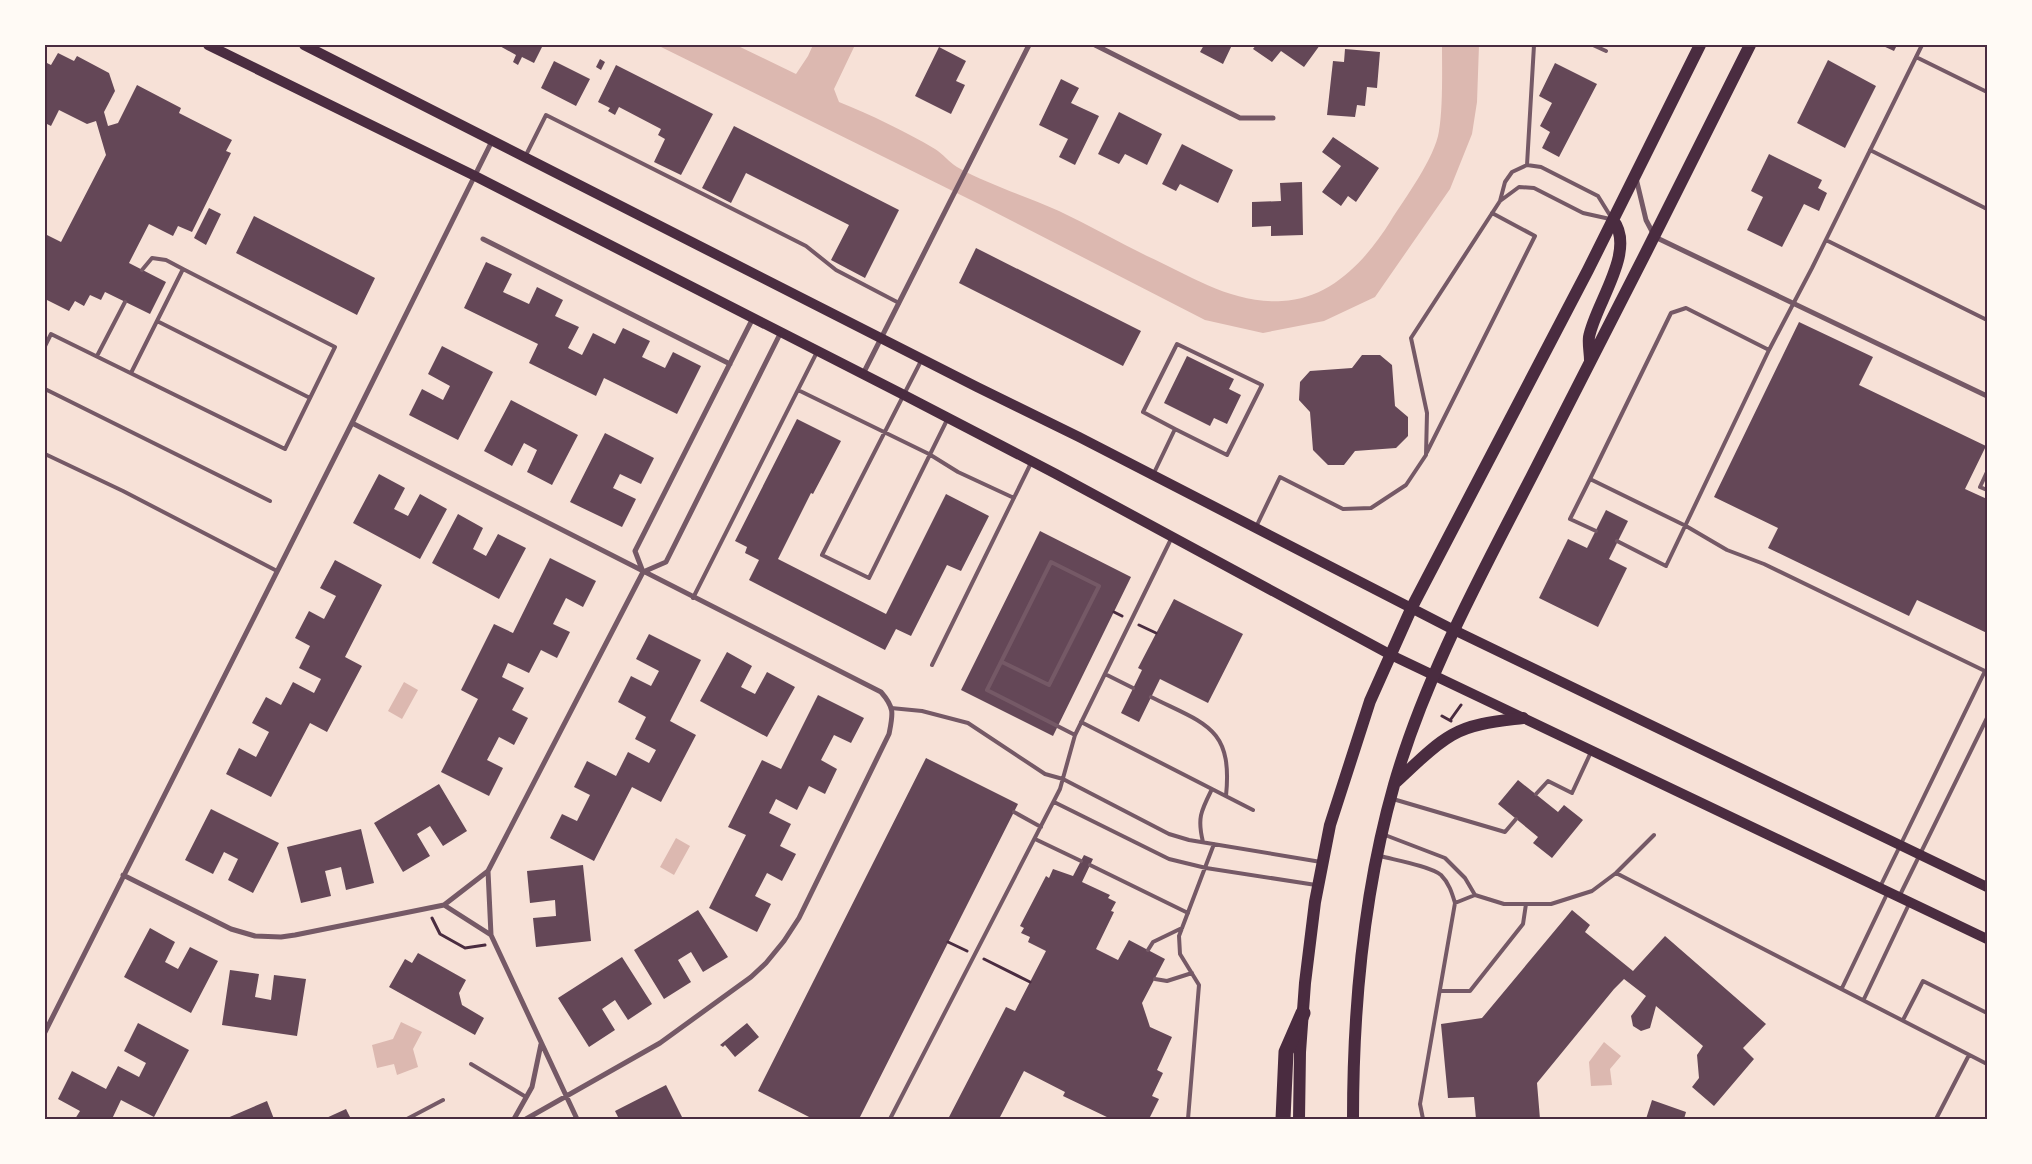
<svg xmlns="http://www.w3.org/2000/svg" width="2032" height="1164" viewBox="0 0 2032 1164" font-family="'PT Sans Narrow',sans-serif">
  <style>
    .water { fill: #dcb8b0 }
    .building { fill: #644757 }
    .lines { fill: none; stroke-linecap: round; stroke-linejoin: round }
    .path { stroke: #4a2c40; stroke-width: 3 }
    .service { stroke: #755966; stroke-width: 4 }
    .minor { stroke: #755966; stroke-width: 5 }
    .secondary { stroke: #4a2c40; stroke-width: 10 }
    .primary { stroke: #4a2c40; stroke-width: 12 }
    .motorway { stroke: #4a2c40; stroke-width: 15 }
    .neatline { fill: none; stroke: #4a2c40; stroke-width: 2 }
  </style>
  <rect width="100%" height="100%" fill="#f7e1d7"/>
  <path class="water" d="M657,45H736L796,74L808,56L813,45H855L834,89L839,102C871,115 905,131 935,149C943,154 949,162 957,167C989,185 1026,196 1059,211C1089,225 1118,242 1147,256C1191,276 1232,304 1282,301C1331,299 1366,260 1390,222C1405,198 1435,158 1439,131C1443,107 1442,70 1442,45H1479L1477,102L1472,134L1450,189L1375,297L1324,321L1263,333L1205,320L979,204Z
    M404,682L418,690L402,719L388,711Z
    M676,838L690,846L674,875L660,867Z
    M401,1022L422,1032L413,1049L418,1067L397,1075L394,1064L377,1068L372,1045L393,1039Z
    M1604,1042L1621,1056L1610,1069L1612,1085L1591,1086L1589,1062Z"/>
  <path class="building" d="M498,45H543L534,63L522,57L518,65L513,62L516,55Z
    M1204,45H1232L1223,64L1200,52Z
    M1256,45H1320L1304,67L1281,51L1272,62L1253,49Z
    M1881,45H1897L1894,51Z
    M939,47L966,61L956,81L965,85L951,114L915,96Z
    M1345,49L1380,52L1377,88L1367,87L1365,106L1357,105L1355,117L1327,115L1333,61L1344,62Z
    M58,53L74,61L77,56L109,73L115,91L104,112L108,126L118,123L137,85L181,108L179,113L232,140L226,151L231,153L192,232L178,226L173,236L149,224L129,263L166,282L150,314L105,292L101,300L90,295L84,306L75,301L69,311L45,299V234L61,242L106,155L96,121L87,124L59,110L51,126L45,123V62L51,65Z
    M600,59L605,62L601,70L596,67Z
    M1828,60L1876,86L1845,148L1797,123Z
    M554,61L590,79L576,106L541,88Z
    M1555,63L1597,84L1559,157L1542,148L1550,132L1540,126L1552,103L1539,96Z
    M616,65L713,114L681,175L654,162L665,139L658,135L661,129L619,107L615,115L608,111L610,108L598,102Z
    M1061,79L1079,88L1071,103L1099,116L1075,165L1059,157L1068,139L1039,125Z
    M1119,112L1162,134L1147,165L1125,154L1119,164L1098,154Z
    M734,126L899,210L865,278L831,260L849,225L746,173L731,203L702,188Z
    M1333,137L1379,168L1356,202L1348,196L1341,206L1322,192L1341,166L1322,152Z
    M1182,144L1233,170L1218,203L1180,184L1176,191L1162,184Z
    M1769,154L1822,180L1818,188L1827,193L1819,211L1804,204L1782,247L1747,230L1763,197L1751,191Z
    M1302,182L1303,235L1271,236V226L1252,227V202L1281,201L1280,183Z
    M209,208L221,214L206,245L194,238Z
    M254,216L375,278L357,315L236,253Z
    M976,248L1141,331L1123,366L959,283Z
    M486,262L512,274L503,292L529,304L537,287L563,300L555,316L579,327L568,348L582,355L593,333L615,344L623,328L650,341L642,357L665,368L673,352L701,366L677,414L604,378L596,396L529,363L538,344L464,308Z
    M1799,322L1873,357L1859,385L1986,446L1965,489L1987,499V633L1917,600L1909,616L1768,548L1778,528L1714,497Z
    M442,346L493,372L458,440L409,415L422,389L443,400L450,386L428,374Z
    M1362,355H1380L1392,365L1395,406L1408,417V436L1396,448L1355,451L1344,465H1328L1313,450L1310,412L1299,400L1300,382L1310,371L1352,368Z
    M1187,356L1234,379L1229,389L1241,395L1227,424L1214,418L1210,426L1164,403Z
    M511,400L578,435L552,485L527,472L537,450L524,443L512,466L484,451Z
    M797,419L841,441L813,494L811,493L778,559L886,614L946,494L989,516L961,571L947,565L911,636L896,629L885,650L749,580L759,560L745,553L747,547L735,541Z
    M605,433L654,458L641,484L620,474L613,488L636,499L622,527L570,502Z
    M379,474L405,488L394,509L408,516L420,494L447,509L420,559L353,523Z
    M1606,510L1628,521L1609,559L1627,568L1598,627L1539,598L1568,539L1587,548Z
    M458,514L483,528L473,549L486,556L498,534L526,548L499,599L432,563Z
    M1040,531L1131,577L1053,736L961,690Z
    M550,558L596,581L583,607L566,598L553,624L570,632L557,658L541,650L529,673L508,663L502,677L524,688L512,710L528,718L514,745L499,737L487,760L503,768L489,796L441,772L478,699L461,690L494,624L513,633Z
    M335,560L382,585L345,657L362,666L327,732L310,723L271,797L226,774L239,748L256,757L269,732L252,723L266,697L281,705L293,682L314,693L321,679L299,668L310,646L295,638L309,611L324,619L336,596L320,588Z
    M1174,599L1243,634L1208,703L1160,679L1139,722L1121,713L1142,670L1138,668Z
    M649,634L701,660L670,721L696,735L661,802L632,787L594,861L550,838L562,814L577,821L590,795L574,787L587,761L616,776L628,752L649,763L656,750L635,739L646,717L618,702L631,676L651,686L659,671L636,659Z
    M727,652L752,666L741,687L755,694L767,672L795,687L767,737L700,701Z
    M818,695L864,718L851,743L834,735L821,760L837,769L825,794L809,786L797,810L776,799L769,813L791,824L780,846L796,854L782,881L767,873L755,896L771,904L757,932L709,908L746,835L728,827L762,760L781,769Z
    M926,758L1018,804L859,1119H813L758,1091Z
    M1518,780L1558,812L1564,805L1583,820L1552,858L1533,843L1538,837L1498,804Z
    M439,784L467,831L443,846L430,826L417,834L430,856L403,872L374,823Z
    M211,809L279,843L253,893L228,880L238,859L224,852L213,874L185,860Z
    M361,829L374,883L346,890L341,867L325,871L331,896L301,903L287,847Z
    M1084,855L1093,859L1082,882L1110,895L1108,898L1116,902L1111,911L1114,912L1096,949L1118,960L1129,940L1165,959L1142,1003L1150,1027L1172,1037L1157,1070L1163,1073L1152,1096L1159,1099L1149,1119H1111L1063,1096L1065,1092L1024,1071L999,1119H948L1006,1007L1015,1011L1046,951L1028,942L1030,937L1021,933L1024,928L1020,926L1046,876L1049,878L1053,869L1073,876Z
    M583,865L591,941L536,947L533,918L556,916L555,900L530,903L527,871Z
    M698,910L728,957L703,972L691,952L678,960L691,982L664,999L634,950Z
    M1572,910L1590,925L1585,932L1633,971L1665,936L1766,1024L1743,1048L1754,1059L1714,1106L1692,1087L1699,1078L1697,1055L1703,1046L1656,1006L1650,1028L1641,1031L1633,1026L1631,1016L1646,996L1624,979L1614,989L1537,1083L1540,1119H1476L1474,1097L1448,1098L1441,1024L1482,1018Z
    M150,928L175,942L165,962L178,969L190,947L218,961L191,1013L124,977Z
    M418,953L466,980L459,993L462,1005L484,1018L475,1035L389,987L405,959L412,963Z
    M622,957L652,1004L628,1020L615,1000L602,1009L615,1030L589,1047L558,998Z
    M230,970L259,974L255,997L271,1000L274,975L306,979L297,1036L222,1025Z
    M138,1023L189,1050L154,1117L121,1100L112,1119H75L80,1111L58,1099L72,1071L106,1089L118,1066L139,1077L146,1063L124,1051Z
    M747,1023L759,1037L735,1057L725,1045L723,1047L720,1045Z
    M666,1085L683,1119H619L615,1111Z
    M1652,1100L1686,1112L1684,1119H1646Z
    M267,1101L274,1119H225Z
    M346,1109L351,1119H324Z"/>
  <g class="lines">
    <path class="path" d="M1114,612L1122,616
      M1139,625L1156,633
      M1442,716L1451,721
      M1451,719L1461,705
      M432,918L440,934L465,948L485,945
      M948,942L967,951
      M984,959L1030,982"/>
    <path class="service" d="M1593,45L1606,51
      M1916,57L1987,92
      M1870,150L1987,209
      M526,155L546,115L806,246L836,270L899,303
      M1527,165L1534,45
      M1500,201L1505,182L1512,172L1527,165L1541,167L1598,196L1611,217
      M1826,240L1987,320
      M142,270L152,258L166,260L183,269
      M157,321L310,398
      M45,346L51,334L285,449L335,347L183,269L131,373
      M1769,350L1686,308L1671,313L1590,479L1686,526L1727,550L1764,564L1987,672
      M97,356L125,302
      M922,359L822,555L869,578L947,420
      M45,389L270,501
      M798,390L929,454L958,472L1014,498
      M1427,452L1535,236L1492,213
      M45,454L123,491L277,571
      M1987,472L1980,487L1987,490
      M1153,475L1175,429L1227,455L1262,385L1177,344L1143,412L1175,429
      M1590,479L1570,519L1596,531
      M1256,527L1280,477L1343,509L1371,508L1406,485L1426,455L1427,413L1411,338L1500,201L1519,187L1534,188L1583,213L1610,219
      M1617,541L1666,566L1769,350L1812,268L1922,45
      M693,598L817,352
      M1002,662L1049,685L1099,586L1051,562L987,690L1075,735
      M932,665L1031,463
      M1105,674L1133,688
      M1151,697C1205,724 1233,727 1226,796
      M891,708L922,711L968,723L1045,774L1063,779L1169,834L1189,840L1321,862
      M1081,722L1253,810
      M1536,794L1548,781L1572,793L1591,752
      M1393,799L1505,832L1516,819
      M1054,802L1169,859L1206,868L1316,885
      M1014,812L1041,827
      M1385,835L1445,858L1465,878L1475,895
      M1035,839L1081,861
      M1203,842C1197,818 1201,811 1212,789
      M1380,856C1395,860 1430,866 1441,875C1449,883 1452,893 1455,903L1420,1104L1423,1119
      M1090,865L1188,913
      M1616,873L1987,1064
      M1880,887L1985,671
      M1899,897L1987,718
      M1455,903L1475,895L1504,904H1551L1592,891L1616,873L1654,835
      M1148,950L1153,942L1182,928
      M1155,979L1167,981L1192,973
      M1842,988L1887,894
      M1440,991H1470L1523,924L1526,904
      M1864,999L1910,902
      M1903,1020L1923,981L1987,1013
      M471,1064L526,1097
      M407,1119L443,1100
      M890,1119L1060,789L1075,735L1172,537
      M1188,1119L1199,985L1180,954L1179,936L1214,844
      M1936,1119L1969,1055"/>
    <path class="minor" d="M1095,45L1240,118H1273
      M1636,178L1646,220L1655,237L1987,396
      M483,239L730,364
      M863,374L1029,45
      M352,423L881,692C895,708 893,714 889,734L799,918L784,941L766,963L751,977L660,1043L526,1119
      M643,572L635,551L753,318
      M123,875L231,929L255,936L281,937L295,935L444,905L491,935
      M444,905L488,871
      M45,1032L352,423L492,141
      M514,1119L532,1087L541,1044
      M577,1119L491,935L488,871L643,572L666,562L781,332"/>
    <path class="secondary" d="M208,45L475,176L904,395L1056,474L1391,655L1987,939
      M304,45L977,387L1079,437L1454,630L1987,887"/>
    <path class="primary" d="M1590,360C1590,353 1588,344 1589,337C1595,304 1637,251 1613,220
      M1396,782C1414,766 1431,747 1452,735C1472,723 1500,721 1523,718
      M1299,1119L1300,1052L1305,983L1315,902L1330,825L1370,701L1412,607L1588,270L1700,45
      M1353,1119C1353,1006 1363,894 1394,785C1426,673 1484,570 1537,466C1609,326 1680,186 1750,45"/>
    <path class="motorway" d="M1283,1119L1286,1052L1303,1013"/>
  </g>
  <rect width="2032" height="1164" fill="none" stroke="#fffaf5" stroke-width="92"/>
  <rect x="46" y="46" width="1940" height="1072" class="neatline"/>
</svg>
